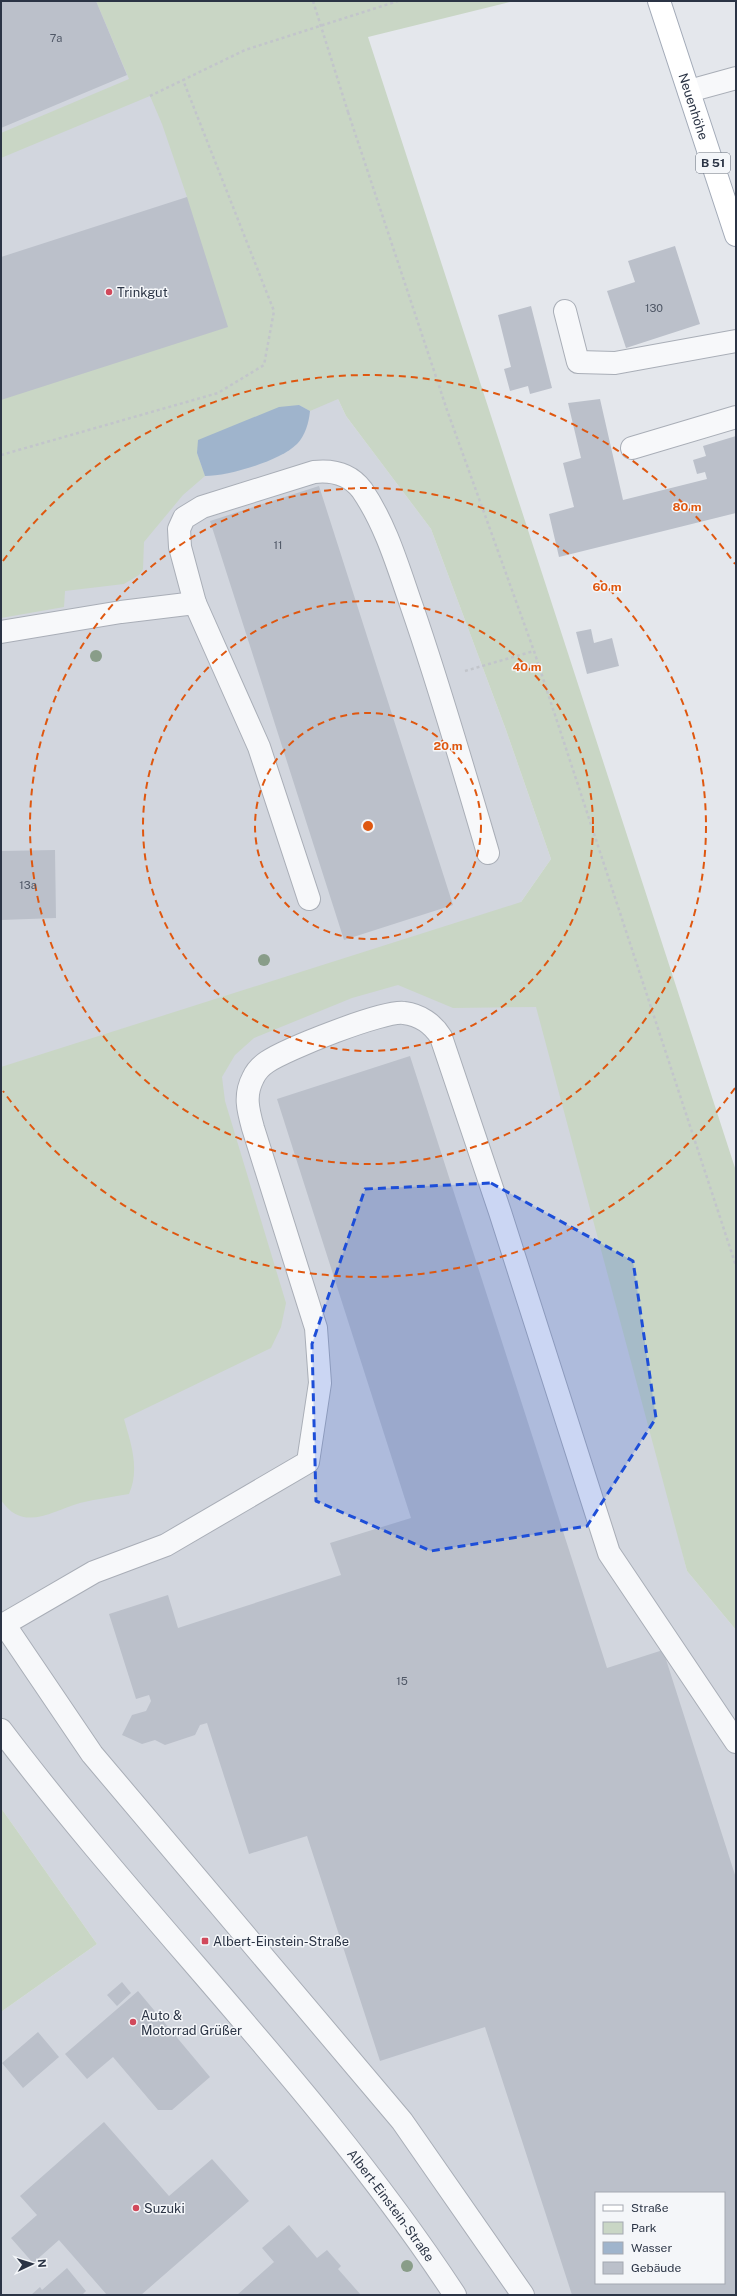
<svg xmlns="http://www.w3.org/2000/svg" width="737" height="2296" viewBox="0 0 737 2296" font-family="'Public Sans',sans-serif">
  <style>
    .built { fill: #d2d6de; fill-rule: evenodd }
    .green { fill: #c9d6c5 }
    .water { fill: #9fb4cc }
    .building { fill: #bbc0ca; fill-rule: evenodd }
    .lines { fill: none; stroke-linecap: round; stroke-linejoin: round }
    .minor-casing { stroke: #a9aeb7; stroke-width: 24 }
    .major-casing { stroke: #a3abb8; stroke-width: 24 }
    .path { stroke: #c2c5cb; stroke-width: 2.5; stroke-dasharray: 3 3; stroke-linecap: butt }
    .minor { stroke: #f7f8fa; stroke-width: 22 }
    .major { stroke: #fff; stroke-width: 22 }
    .path-bridge { stroke: #c2c5cb; stroke-width: 2.5; stroke-dasharray: 3 3; stroke-linecap: butt }
    .tree { fill: #899d89 }
    .marked { fill: #1d4ed8; fill-opacity: 0.2; stroke: #1d4ed8; stroke-width: 3; stroke-dasharray: 8 5; stroke-linejoin: round }
    .ring { fill: none; stroke: #df570f; stroke-width: 2; stroke-dasharray: 7 5 }
    .poi-dot { fill: #d1495b; stroke: #f4f6f9; stroke-width: 1.5 }
    .labels { text-anchor: middle; dominant-baseline: central; stroke-width: 3; stroke-linejoin: round; paint-order: stroke }
    .number-label { font-size: 11px; fill: #4f5766 }
    .shield { fill: #f4f6f9; stroke: #676e7b; stroke-width: 1 }
    .shield-label { font-size: 12px; font-weight: bold; fill: #2b3445 }
    .street-label { font-size: 13px; fill: #2b3445; stroke: #f4f6f9 }
    .poi-label { font-size: 13px; fill: #2b3445; stroke: #f4f6f9; text-anchor: start }
    .centre { fill: #df570f; stroke: #f4f6f9; stroke-width: 2 }
    .ring-label { font-size: 12px; text-anchor: middle; font-weight: bold; fill: #df570f; stroke: #f4f6f9; stroke-width: 3; stroke-linejoin: round; paint-order: stroke }
  </style>
  <rect width="100%" height="100%" fill="#e4e7ec"/>
  <path class="built" d="M1,1H193L338,399L346,416L431,529L506,730L551,859L521,902L687,1571L736,1630V2295H1V2012L97,1944L1,1808ZM596,2193H724V2283H596Z"/>
  <path class="green" d="M96,1H514L368,37L736,1171V1630L687,1571L536,1007L453,1008L398,985L352,998L254,1038L235,1055L222,1077L225,1101L286,1303L281,1327L271,1348L124,1419C131,1444 140,1469 129,1494C113,1497 96,1499 80,1503C52,1511 23,1533 1,1500V1067L521,902L551,859L506,730L431,529L346,416L338,399L310,411L299,405L197,453L205,476L183,495L144,542L143,569L139,575L124,584L65,591L64,607L1,618V400L187,197L162,124L150,96L1,158V133L129,79Z
    M1,1808L97,1944L1,2012Z"/>
  <path class="water" d="M299,405L310,411C309,422 305,436 297,444C280,461 228,476 205,476L197,453L198,440L279,407Z"/>
  <path class="building" d="M1,1H96L127,75L1,128Z
    M187,197L228,327L1,400V257Z
    M675,246L700,324L626,348L607,291L635,282L628,261Z
    M531,306L552,388L530,394L528,386L510,391L504,369L511,367L498,315Z
    M600,399L623,500L707,479L705,472L697,474L693,460L706,456L703,446L736,436V513L559,557L549,514L574,507L563,463L581,458L568,403Z
    M319,486L453,905L344,940L210,521Z
    M591,629L594,643L612,638L619,666L587,674L576,632Z
    M55,850L56,918L1,920V851Z
    M410,1056L607,1668L663,1650L736,1878V2295H572L485,2027L380,2061L307,1836L249,1854L207,1723L200,1725L195,1735L165,1745L155,1740L142,1744L122,1735L132,1715L146,1711L151,1701L149,1695L136,1699L109,1614L168,1595L178,1628L341,1575L330,1543L411,1518L277,1099ZM596,2193H724V2283H596Z
    M122,1982L131,1993L117,2006L107,1995Z
    M138,1991L210,2077L172,2110H158L113,2057L87,2079L65,2054Z
    M38,2032L59,2057L23,2088L2,2063Z
    M104,2122L169,2196L212,2159L249,2201L141,2295H107L59,2240L33,2263L11,2238L37,2215L20,2196Z
    M289,2225L317,2258L327,2250L341,2266L338,2269L361,2295H237L274,2262L262,2248Z
    M67,2268L86,2291L82,2295H31L40,2287L42,2290Z"/>
  <g class="lines">
    <g class="minor-casing">
      <g id="minor">
        <path d="M689,91L736,78"/>
        <path d="M565,311L578,362L615,363L736,341"/>
        <path d="M632,448L736,417"/>
        <path d="M195,603L180,547L179,529L184,518L202,507L314,472C332,470 350,474 362,490C386,525 398,567 412,607C440,688 464,771 488,853"/>
        <path d="M1,632L121,612L195,603L259,747L309,899"/>
        <path d="M4,1624L92,1754L402,2121L523,2295"/>
        <path d="M1,1626L94,1572L166,1545L308,1462L320,1383L316,1328L253,1128C248,1110 244,1095 253,1078C256,1071 261,1066 267,1062C286,1049 384,1010 404,1013C420,1015 433,1024 441,1037L500,1212L609,1553L736,1742"/>
        <path id="s1" d="M1,1730C147,1923 322,2092 455,2295"/>
      </g>
    </g>
    <g class="major-casing">
      <g id="major">
        <path id="s2" d="M659,1L736,235"/>
      </g>
    </g>
    <path class="path" d="M150,96L245,50L398,1
      M348,112L447,410L534,651L736,1266
      M1,455L218,393L264,365L274,311L183,80
      M465,671L534,651"/>
    <use href="#minor" class="minor"/>
    <use href="#major" class="major"/>
    <path class="path-bridge" d="M313,1L348,112"/>
  </g>
  <g class="tree">
    <circle cx="96" cy="656" r="6"/>
    <circle cx="264" cy="960" r="6"/>
    <circle cx="407" cy="2266" r="6"/>
  </g>
  <path class="marked" d="M491,1183L633,1261L656,1418L587,1526L431,1551L316,1501L312,1344L365,1189Z"/>
  <g class="ring">
    <circle cx="368" cy="826" r="113"/>
    <circle cx="368" cy="826" r="225"/>
    <circle cx="368" cy="826" r="338"/>
    <path d="M735 1088A451 451 0 0 1 3 1091M3 561A451 451 0 0 1 735 564"/>
  </g>
  <g class="poi-dot">
    <circle cx="109" cy="292" r="4"/>
    <rect x="201" y="1937" width="8" height="8" rx="2"/>
    <circle cx="133" cy="2022" r="4"/>
    <circle cx="136" cy="2208" r="4"/>
  </g>
  <g class="labels">
    <g class="number-label">
      <text x="56" y="38">7a</text>
      <text x="654" y="308">130</text>
      <text x="278" y="545">11</text>
      <text x="28" y="885">13a</text>
      <text x="402" y="1681">15</text>
    </g>
    <rect class="shield" x="696" y="153" width="34" height="20" rx="3"/>
    <g class="shield-label">
      <text x="713" y="163">B 51</text>
    </g>
    <g class="street-label">
      <text stroke="none"><textPath href="#s2" startOffset="111">Neuenhöhe</textPath></text>
      <text stroke="none"><textPath href="#s1" startOffset="615">Albert-Einstein-Straße</textPath></text>
    </g>
    <g class="poi-label">
      <text x="117" y="292">Trinkgut</text>
      <text x="213" y="1941">Albert-Einstein-Straße</text>
      <text x="141" y="2015">Auto &amp;<tspan x="141" dy="15">Motorrad Grüßer</tspan></text>
      <text x="144" y="2208">Suzuki</text>
    </g>
  </g>
  <circle cx="368" cy="826" r="6" class="centre"/>
  <g class="ring-label">
    <text x="687" y="511">80 m</text>
    <text x="607" y="591">60 m</text>
    <text x="527" y="671">40 m</text>
    <text x="448" y="750">20 m</text>
  </g>
  <rect width="737" height="2296" fill="none" stroke="#2b3445" stroke-width="4"/>
  <rect x="595" y="2192" width="130" height="92" fill="#f4f6f9" stroke="#a4a8b1"/>
  <rect x="603" y="2205" width="20" height="6" fill="#ffffff" stroke="#a4a8b1"/>
  <text x="631" y="2212" font-size="12" fill="#2b3445">Straße</text>
  <rect x="603" y="2222" width="20" height="12" fill="#c9d6c5" stroke="#a4a8b1"/>
  <text x="631" y="2232" font-size="12" fill="#2b3445">Park</text>
  <rect x="603" y="2242" width="20" height="12" fill="#9fb4cc" stroke="#a4a8b1"/>
  <text x="631" y="2252" font-size="12" fill="#2b3445">Wasser</text>
  <rect x="603" y="2262" width="20" height="12" fill="#bbc0ca" stroke="#a4a8b1"/>
  <text x="631" y="2272" font-size="12" fill="#2b3445">Gebäude</text>
  <g transform="translate(32 2264) rotate(86)" stroke="#f4f6f9" stroke-width="3" paint-order="stroke">
  <path d="M0-3L7 15L0 10L-7 15Z" fill="#2b3445"/>
  <text y="-6" font-size="11" font-weight="bold" text-anchor="middle" fill="#2b3445">N</text>
  </g>
</svg>
